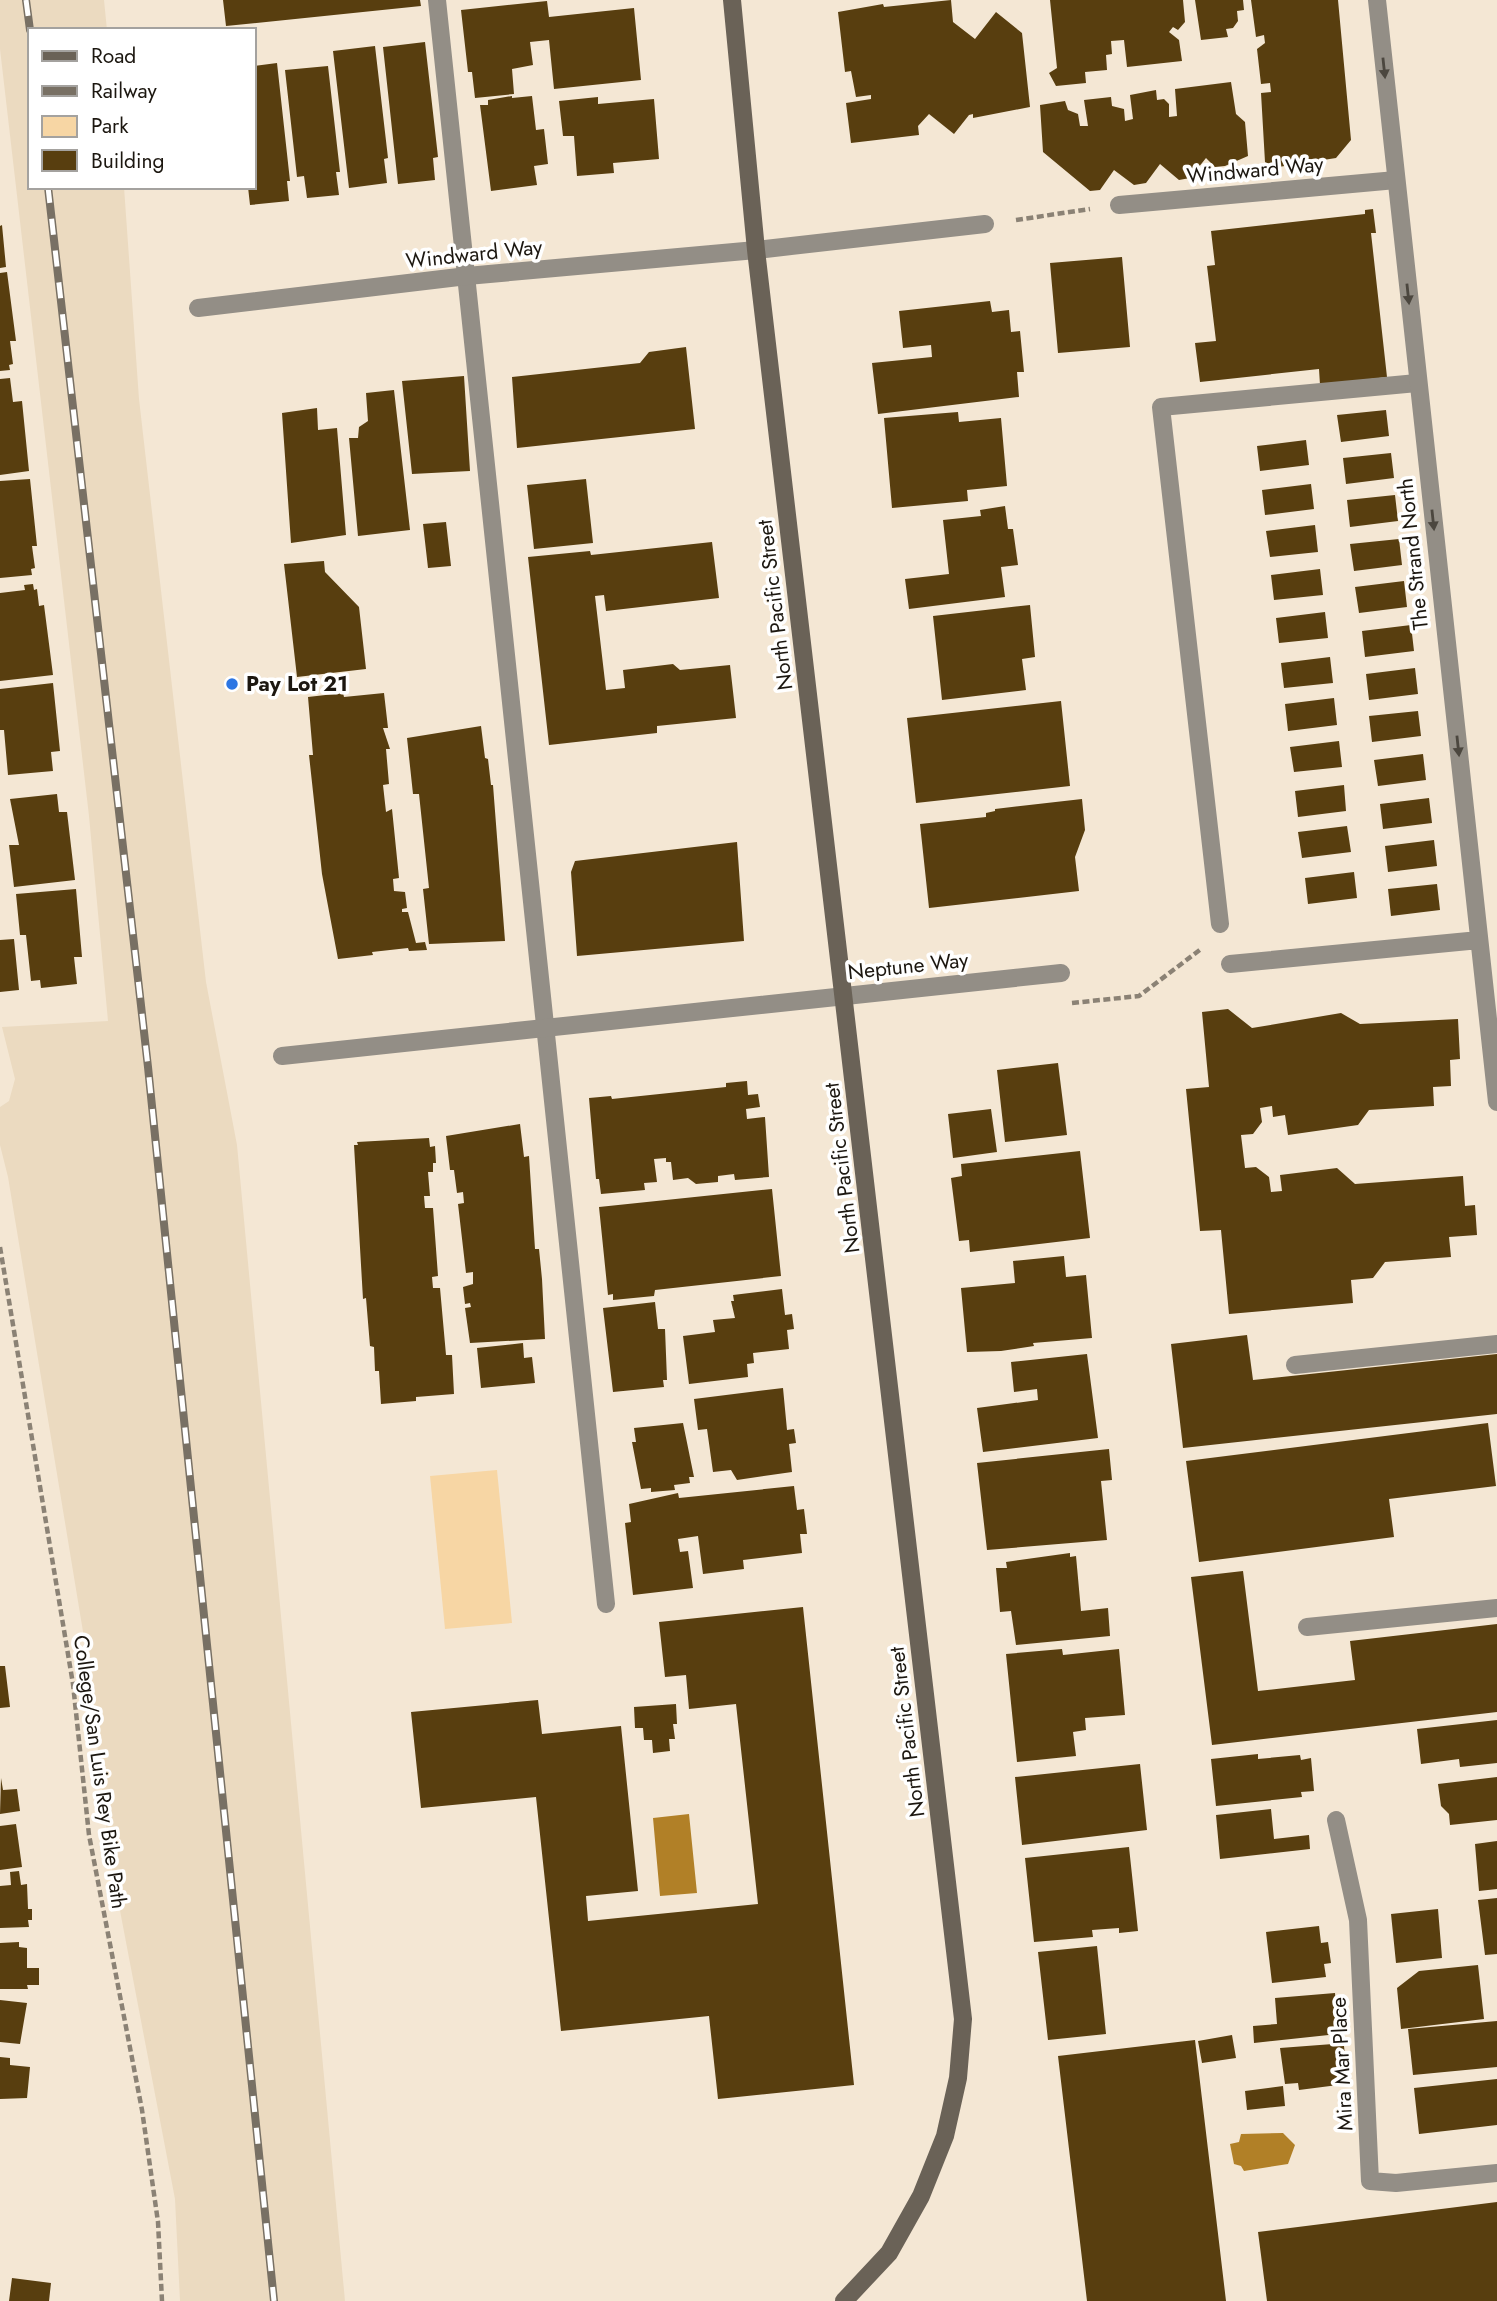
<svg xmlns="http://www.w3.org/2000/svg" width="1497" height="2301" viewBox="0 0 1497 2301" font-family="Jost,sans-serif">
  <style>
    .built { fill: #ebdac0 }
    .green { fill: #f7d6a4 }
    .water { fill: #b18027 }
    .building { fill: #583e0f }
    .lines { fill: none; stroke-linecap: round; stroke-linejoin: round }
    .path { stroke: #8b8275; stroke-width: 4.5; stroke-dasharray: 7 3.5; stroke-linecap: butt }
    .service { stroke: #938e86; stroke-width: 18 }
    .minor { stroke: #938e86; stroke-width: 18 }
    .secondary { stroke: #6a6257; stroke-width: 18 }
    .rail-casing { stroke: #787064; stroke-width: 8 }
    .rail { stroke: #fff; stroke-width: 5; stroke-dasharray: 16; stroke-linecap: butt }
    .oneway { fill: #4c473f }
    .poi-dot { fill: #2d76e3; stroke: #fff; stroke-width: 2.5 }
    .labels { text-anchor: middle; dominant-baseline: central; stroke-width: 7; stroke-linejoin: round; paint-order: stroke }
    .street-label { font-size: 21px; fill: #1c1710; stroke: #fff }
    .poi-label { font-size: 21px; font-weight: bold; fill: #1c1710; stroke: #fff; text-anchor: start }
  </style>
  <rect width="100%" height="100%" fill="#f4e7d4"/>
  <path class="built" d="M0,0H104L107,30H30V187H124L139,399L206,982L237,1145L345,2301H180L175,2199L109,1853L89,1668L8,1177L0,1145V1107L9,1101L15,1079L2,1027L108,1021L89,816L0,49Z"/>
  <path class="green" d="M497,1470L512,1623L445,1629L430,1476Z"/>
  <path class="water" d="M689,1814L697,1893L660,1896L653,1818Z
    M1283,2133L1295,2145L1288,2164L1244,2171L1241,2166L1234,2164L1230,2144L1239,2142L1241,2134Z"/>
  <path class="building" d="M223,0H420L421,6L226,26Z
    M951,0L953,22L975,39L996,12L1022,33L1030,107L973,118V114L969,115L954,134L929,114L918,126L919,135L851,143L846,103L871,99V95L856,97L851,71L845,72L838,12L883,4L884,7Z
    M1050,0H1183L1185,22L1178,30L1173,27L1169,32L1179,40L1182,61L1127,67L1124,40L1111,41L1112,54L1106,55L1107,70L1085,72L1086,83L1056,86L1049,73L1057,68Z
    M1195,0H1243L1244,10L1237,11L1238,21L1233,28L1226,29L1228,37L1201,40Z
    M1251,0H1338L1351,140L1336,158L1272,168L1265,162L1261,93L1271,92L1270,83L1261,84L1257,49L1265,43L1264,35L1256,37Z
    M547,1L549,17L634,8L641,80L554,89L549,40L530,42L533,65L512,69L514,94L475,98L472,72H468L461,10Z
    M425,42L438,157L433,158L435,180L398,184L383,47Z
    M375,46L388,158L384,159L387,183L349,188L333,51Z
    M277,63L290,181H287L289,201L250,205L248,187H254V66Z
    M328,66L340,172H336L339,195L307,198L304,176L297,177L285,70Z
    M1231,82L1236,114L1245,122L1248,156L1225,166L1215,167L1206,158L1190,178L1179,180L1160,164L1146,183L1134,185L1114,170L1100,190L1090,191L1043,152L1040,105L1065,101L1068,110L1078,114L1080,126H1088L1084,100L1111,97L1112,106L1124,109L1125,121L1133,119L1130,95L1156,90L1157,100L1164,99L1169,104V117L1177,116L1175,89Z
    M512,96V98L532,96L536,130L544,129L548,164L534,166L537,185L491,191L480,105H488V100Z
    M598,97V104L654,99L659,159L613,163L614,173L577,176L574,136H563L559,101Z
    M1373,209L1376,233H1371L1387,377L1320,385L1319,369L1200,382L1195,343L1216,341L1207,266L1215,265L1211,231L1365,214V210Z
    M2,225L6,267L0,268V226Z
    M1122,257L1130,347L1058,353L1050,263Z
    M7,272L16,341H10L13,364L9,365L10,370L0,371V273Z
    M990,301L992,312L1009,310L1011,332L1020,331L1024,372H1017L1019,397L878,414L872,363L932,357L931,345L903,348L899,311Z
    M686,347L695,429L517,448L512,377L640,363L649,352Z
    M464,376L470,471L412,474L402,381Z
    M10,378L13,402L22,401L29,471L0,475V379Z
    M394,390L410,530L358,536L349,438H358L359,427L368,421L366,393Z
    M317,408L318,430L337,428L346,535L291,543L282,413Z
    M1386,410L1389,436L1341,442L1337,415Z
    M958,412L959,422L1001,418L1007,486L967,490L968,501L892,508L884,418Z
    M1306,440L1309,465L1260,471L1257,446Z
    M1391,453L1394,478L1346,484L1343,458Z
    M30,479L37,546H32L35,568L31,569L32,575L0,578V481Z
    M586,479L593,543L534,549L527,485Z
    M1311,484L1314,509L1265,515L1262,490Z
    M1395,495L1398,521L1350,527L1347,500Z
    M1005,506L1008,529H1013L1018,565L1001,567L1005,597L909,609L905,579L949,574L943,520L981,516L980,510Z
    M446,522L451,566L428,568L423,524Z
    M1315,525L1318,552L1270,557L1266,531Z
    M1399,539L1402,565L1354,571L1350,544Z
    M712,542L719,598L606,611L604,595L595,596L606,690L625,688L623,670L673,664L680,670L730,665L736,718L657,726V733L549,745L528,557L590,551L591,555Z
    M324,561L325,572L359,607L366,669L297,677L284,564Z
    M1320,569L1323,595L1274,600L1271,575Z
    M1404,581L1407,607L1359,613L1355,587Z
    M33,584L34,590L37,589L39,606L44,605L53,675L0,681V593L25,590L24,585Z
    M1030,605L1035,657L1022,659L1026,690L942,700L933,616Z
    M1325,612L1328,638L1279,643L1276,618Z
    M1411,625L1414,651L1365,657L1362,631Z
    M1330,657L1333,683L1284,688L1281,663Z
    M1415,668L1418,694L1369,700L1366,674Z
    M53,683L60,751L51,752L53,771L8,775L4,730H0V689Z
    M343,693L344,697L384,693L388,728H383L390,749H386L389,784L383,785L386,812L392,809L399,878L393,879L394,891L405,892L407,908L402,909V912H408L416,943L425,942L427,950L409,951L408,948L372,952L373,955L338,959L322,874L309,755H313L308,697Z
    M1334,698L1337,725L1288,731L1285,704Z
    M1061,701L1070,786L916,803L907,718Z
    M1418,711L1421,736L1372,742L1369,716Z
    M481,726L485,758L488,759L491,785H493L505,941L429,944L423,889L429,888L419,794H413L407,738Z
    M1339,741L1342,767L1294,772L1290,747Z
    M1423,754L1426,780L1378,786L1374,760Z
    M1344,785L1346,811L1298,817L1295,791Z
    M57,794L59,812H67L75,880L14,887L9,845H19L10,799Z
    M1429,798L1432,823L1383,829L1380,804Z
    M1082,799L1085,830L1075,857L1079,891L929,908L920,824L986,817V813L995,811V809Z
    M1347,826L1351,852L1302,858L1298,832Z
    M1434,840L1437,866L1388,872L1385,846Z
    M737,842L744,941L577,956L571,872L575,861Z
    M1354,872L1357,898L1308,904L1305,878Z
    M1437,884L1440,910L1391,916L1388,889Z
    M76,889L82,957H74L77,984L41,988L40,980L31,981L26,935H20L16,894Z
    M14,939L19,990L0,992V940Z
    M1228,1009L1252,1028L1341,1013L1360,1024L1458,1019L1460,1059L1450,1060L1451,1086L1433,1087L1434,1106L1369,1110L1358,1125L1288,1135L1285,1115L1273,1117L1272,1106L1260,1108L1262,1122L1253,1134L1241,1135L1245,1168L1256,1167L1269,1177L1271,1192L1282,1191L1280,1175L1337,1168L1355,1184L1463,1176L1465,1206L1475,1205L1477,1235L1449,1237L1451,1257L1385,1262L1373,1278L1351,1280L1353,1303L1229,1314L1221,1230L1200,1231L1186,1089L1209,1087L1202,1012Z
    M1058,1063L1067,1135L1005,1142L997,1070Z
    M747,1081L748,1095L758,1094L760,1107L746,1109L747,1119L765,1117L769,1177L735,1180L734,1174L718,1176V1182L696,1184L688,1178L673,1180L671,1162H666V1158L654,1159L657,1182L644,1183L645,1190L601,1194L599,1179H596L589,1098L611,1096L612,1099L726,1087V1083Z
    M991,1109L997,1152L953,1158L948,1114Z
    M520,1124L524,1157L529,1156L535,1249H539L542,1279L545,1339L470,1343L465,1308L471,1307L470,1303L465,1304L463,1287L473,1284V1272L466,1273L458,1204L464,1203L463,1192L457,1193L454,1170H450L446,1136Z
    M429,1138L430,1147L435,1146L436,1163H433V1172H428L430,1196H424L425,1208H433L438,1276L432,1277L433,1288H440L446,1355H452L454,1394L416,1397V1401L381,1404L379,1371H375L374,1347L370,1346L366,1298L363,1299L354,1145H358L357,1142Z
    M1080,1151L1090,1238L970,1252L969,1240L959,1241L951,1178L962,1176L961,1164Z
    M772,1189L781,1276L655,1290L654,1296L613,1300V1294L608,1295L599,1207Z
    M1064,1256L1066,1277L1086,1275L1092,1338L1033,1343L1034,1346L1001,1351L967,1352L961,1288L1015,1283L1013,1261Z
    M782,1289L785,1315L792,1314L794,1329L787,1330L789,1349L753,1353L754,1363L747,1364L748,1377L689,1384L683,1336L715,1332L713,1320L735,1318L731,1301H734L733,1295Z
    M655,1302L658,1329H665L667,1380H663L664,1387L613,1392L603,1308Z
    M1247,1335L1253,1380L1497,1354V1414L1183,1448L1171,1344Z
    M523,1343L524,1358L532,1357L535,1383L481,1388L477,1348Z
    M1087,1354L1098,1438L983,1452L977,1408L1038,1400L1037,1389L1014,1392L1011,1362Z
    M783,1388L787,1430L794,1429L796,1443L789,1444L792,1472L737,1480L731,1470L713,1472L707,1429L698,1430L694,1399Z
    M683,1423L694,1477H689L690,1483L674,1485L675,1490L651,1492V1488L641,1489L632,1442H636L634,1428Z
    M1488,1423L1496,1486L1389,1499L1394,1537L1199,1562L1186,1461Z
    M1109,1449L1112,1480L1101,1481L1107,1540L987,1550L977,1463Z
    M794,1486L797,1510L804,1509L807,1534H800L802,1553L743,1560L744,1569L703,1574L698,1536L678,1539L680,1552L688,1551L693,1588L633,1595L625,1523L631,1522L629,1504L678,1493L679,1498Z
    M1070,1553V1557L1076,1556L1081,1611L1108,1608L1110,1636L1016,1645L1011,1611L1000,1612L996,1568H1007L1006,1562Z
    M1243,1571L1258,1691L1355,1680L1350,1641L1497,1624V1712L1212,1745L1191,1577Z
    M803,1607L854,2085L718,2099L709,2016L561,2031L536,1797L421,1808L411,1712L538,1700L542,1734L621,1726L638,1891L586,1896L588,1921L758,1904L736,1704L689,1709L686,1675L665,1677L659,1622Z
    M1062,1649L1063,1655L1119,1649L1125,1715L1085,1718L1086,1730L1073,1732L1076,1756L1017,1762L1006,1654Z
    M0,1666H5L10,1707L0,1708Z
    M676,1704L677,1724H673L675,1739H669L670,1751L653,1753L652,1740H644L643,1728H635L634,1707Z
    M1497,1720V1763L1460,1767L1459,1759L1421,1764L1417,1729Z
    M1258,1754V1759L1300,1755L1301,1760L1311,1758L1314,1791L1301,1792L1302,1797L1216,1806L1211,1759Z
    M1140,1764L1147,1830L1022,1845L1015,1777Z
    M1497,1777V1820L1450,1825L1449,1814L1441,1806L1438,1784Z
    M1,1778L3,1790L17,1789L20,1811L0,1814Z
    M1271,1809L1274,1839L1309,1835L1310,1849L1220,1859L1216,1815Z
    M16,1824L22,1867L0,1870V1826Z
    M1497,1841V1889L1479,1891L1475,1844Z
    M1129,1847L1138,1931L1119,1933V1928L1092,1930L1093,1937L1034,1942L1025,1858Z
    M19,1871L21,1885L27,1884L28,1909H32V1920H28L29,1927L0,1928V1886L11,1885L10,1872Z
    M1497,1898V1954L1485,1955L1478,1900Z
    M1438,1909L1442,1958L1396,1963L1391,1914Z
    M1319,1926L1321,1943L1328,1942L1331,1963L1324,1964L1326,1977L1272,1983L1266,1932Z
    M19,1942V1947L27,1948V1968H39V1985H27L28,1989H0V1943Z
    M1097,1946L1106,2034L1048,2040L1038,1952Z
    M1478,1965L1484,2019L1401,2029L1397,1988L1419,1971Z
    M1335,1993L1338,2034L1254,2043L1253,2026L1277,2024L1275,1998Z
    M0,2000L27,2003L20,2044L0,2042Z
    M1497,2021V2067L1413,2075L1408,2029Z
    M1232,2035L1236,2058L1202,2063L1198,2041Z
    M1195,2040L1226,2301H1087L1058,2056Z
    M1333,2044L1344,2046L1347,2075L1337,2076L1338,2085L1299,2090L1298,2083L1285,2084L1280,2048Z
    M0,2057L10,2058V2065L30,2067L27,2098L0,2099Z
    M1497,2079V2125L1419,2134L1414,2088Z
    M1283,2086L1285,2106L1247,2110L1245,2091Z
    M1497,2202V2301H1267L1258,2232Z
    M12,2278L51,2283L49,2301H9Z"/>
  <g class="lines">
    <path class="path" d="M1016,220L1090,209
      M1072,1003L1139,996L1201,949
      M0,1247L73,1684L89,1835L142,2110L158,2222L162,2301"/>
    <path class="service" d="M437,0L606,1604
      M1119,205L1396,180
      M756,250L985,224
      M1220,924L1161,407L1417,383
      M1295,1365L1497,1344
      M1307,1627L1497,1608"/>
    <path class="minor" d="M1377,0L1497,1102
      M198,308L467,276L756,250
      M1230,964L1479,940
      M282,1056L1061,973
      M1336,1820L1358,1920L1370,2181L1396,2183L1497,2173"/>
    <path class="secondary" d="M732,0L756,250L963,2019L958,2078L945,2136L921,2196L889,2253L844,2301"/>
    <g class="rail-casing">
      <path id="rail" d="M26,0L30,30
        M48,187L148,1067L274,2301"/>
    </g>
    <use href="#rail" class="rail"/>
  </g>
  <defs><path id="oneway-solid" d="M-6-.8H1V-3.2L6.5 0L1 3.2V.8H-6Z" transform="scale(1.75)"/></defs>
  <g class="oneway">
    <use href="#oneway-solid" transform="translate(1384 68) rotate(84)"/>
    <use href="#oneway-solid" transform="translate(1408 294) rotate(84)"/>
    <use href="#oneway-solid" transform="translate(1433 520) rotate(84)"/>
    <use href="#oneway-solid" transform="translate(1458 746) rotate(84)"/>
  </g>
  <circle class="poi-dot" cx="232" cy="684" r="7"/>
  <g class="labels">
    <g class="street-label">
      <text transform="translate(1255 170) rotate(-5)">Windward Way</text>
      <text transform="translate(474 254) rotate(-6)">Windward Way</text>
      <text transform="translate(1413 554) rotate(-96)">The Strand North</text>
      <text transform="translate(775 605) rotate(-97)">North Pacific Street</text>
      <text transform="translate(908 966) rotate(-6)">Neptune Way</text>
      <text transform="translate(842 1168) rotate(-97)">North Pacific Street</text>
      <text transform="translate(907 1732) rotate(-97)">North Pacific Street</text>
      <text transform="translate(100 1772) rotate(82)">College/San Luis Rey Bike Path</text>
      <text transform="translate(1342 2064) rotate(-93)">Mira Mar Place</text>
    </g>
    <g class="poi-label">
      <text x="246" y="684">Pay Lot 21</text>
    </g>
  </g>
  <rect x="28" y="28" width="228" height="161" fill="#ffffff" stroke="#a4a29f" stroke-width="2"/>
  <rect x="42" y="51" width="35" height="10" fill="#6a6257" stroke="#a4a29f" stroke-width="2"/>
  <text x="91" y="63" font-size="21" fill="#1c1710">Road</text>
  <rect x="42" y="86" width="35" height="10" fill="#787064" stroke="#a4a29f" stroke-width="2"/>
  <text x="91" y="98" font-size="21" fill="#1c1710">Railway</text>
  <rect x="42" y="116" width="35" height="21" fill="#f7d6a4" stroke="#a4a29f" stroke-width="2"/>
  <text x="91" y="133" font-size="21" fill="#1c1710">Park</text>
  <rect x="42" y="150" width="35" height="21" fill="#583e0f" stroke="#a4a29f" stroke-width="2"/>
  <text x="91" y="168" font-size="21" fill="#1c1710">Building</text>
</svg>
